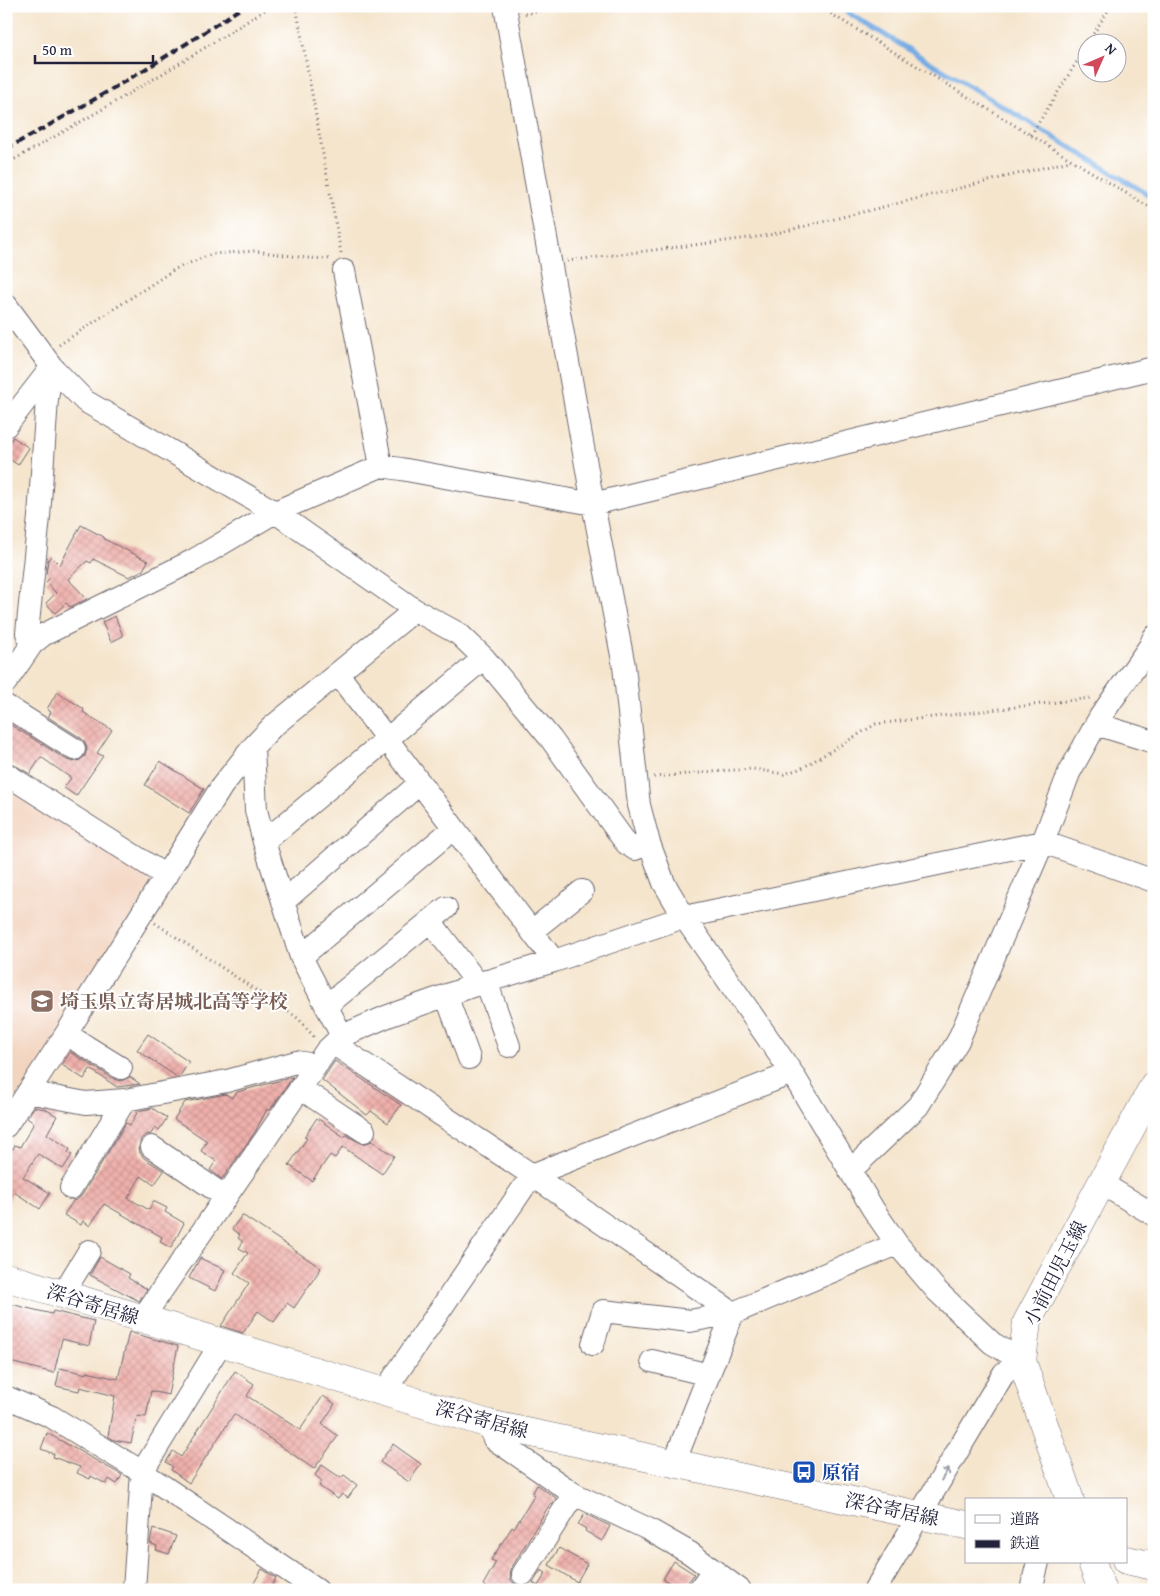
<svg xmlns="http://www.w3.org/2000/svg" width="1160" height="1596" viewBox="0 0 1160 1596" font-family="'Gentium Book Plus','Noto Serif JP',serif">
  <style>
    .built { fill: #f3d4bf }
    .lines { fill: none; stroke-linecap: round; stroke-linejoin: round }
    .stream { stroke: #75ace4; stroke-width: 5 }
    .building { fill: url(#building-cross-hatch) }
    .minor-casing { stroke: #6c666e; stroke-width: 24 }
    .major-casing { stroke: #6c666e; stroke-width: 29 }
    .path { stroke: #6c666e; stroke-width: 3; stroke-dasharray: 1 4; stroke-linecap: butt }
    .minor { stroke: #fff; stroke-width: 22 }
    .major { stroke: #fff; stroke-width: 28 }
    .rail { stroke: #22223b; stroke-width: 4; stroke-dasharray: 8 4; stroke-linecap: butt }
    .oneway { stroke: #9c9ca7 }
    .labels { text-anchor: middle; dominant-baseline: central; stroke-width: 4; stroke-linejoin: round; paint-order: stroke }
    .education-label { font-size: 19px; font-weight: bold; fill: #785e54; stroke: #fff; text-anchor: start }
    .street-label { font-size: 19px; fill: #22223b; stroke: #fff }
    .transit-label { font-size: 19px; font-weight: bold; fill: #164399; stroke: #fff; text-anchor: start }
  </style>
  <defs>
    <pattern id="building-cross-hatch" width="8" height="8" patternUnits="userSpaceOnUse" patternTransform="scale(1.25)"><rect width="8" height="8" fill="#efb0ab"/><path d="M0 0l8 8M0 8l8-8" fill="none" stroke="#cd9794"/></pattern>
  </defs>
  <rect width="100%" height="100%" fill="#fff"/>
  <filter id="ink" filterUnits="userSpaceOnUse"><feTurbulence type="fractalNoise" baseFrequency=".02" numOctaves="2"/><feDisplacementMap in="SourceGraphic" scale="10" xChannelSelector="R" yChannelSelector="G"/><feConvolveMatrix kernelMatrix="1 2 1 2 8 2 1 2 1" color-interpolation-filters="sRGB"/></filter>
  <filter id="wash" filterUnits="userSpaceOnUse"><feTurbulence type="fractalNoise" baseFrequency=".0096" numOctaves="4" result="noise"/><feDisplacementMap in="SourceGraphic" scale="20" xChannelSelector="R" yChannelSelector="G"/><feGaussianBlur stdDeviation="1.12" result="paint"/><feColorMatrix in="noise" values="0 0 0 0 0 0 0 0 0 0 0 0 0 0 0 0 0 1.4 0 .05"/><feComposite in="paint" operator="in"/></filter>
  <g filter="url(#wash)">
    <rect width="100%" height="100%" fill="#f5e5cd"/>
    <path class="built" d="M6,783L147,874L150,887L6,1114Z"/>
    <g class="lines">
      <path class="stream" d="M837,6L1154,198"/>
    </g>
    <g id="blocks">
      <path class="building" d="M13,437L29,448L18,465L6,457V439L11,440Z
        M81,525L104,537V539L148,561L143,570L129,577L93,559L91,563L87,561L68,579L87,599L70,607L66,603L55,613L46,603L56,593L46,582L50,578L46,574L48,560L51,556L60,565Z
        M115,616L123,636L111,642L102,622Z
        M57,692L84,709L83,712L112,730L97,753L103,756L76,796L64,788L71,778L41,757L30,774L6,760V722L67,760L74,762L80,760L85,756L87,749L85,742L81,738L48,717L51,712L47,709Z
        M160,761L204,789L189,813L145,785Z
        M148,1034L189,1062L180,1076L177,1077L137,1050Z
        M70,1052L114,1079L121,1081L130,1077L140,1084L117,1087L90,1069L84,1079L62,1065Z
        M335,1061L401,1105L388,1123L371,1111L367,1115L322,1080Z
        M293,1077L269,1111L267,1109L255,1132L222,1179L210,1170L216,1161L201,1151L207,1141L174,1119L185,1102L226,1094L232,1098L237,1092Z
        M34,1107L45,1109L57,1116L47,1134L70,1149L68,1153L72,1155L63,1169L38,1154L23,1177L50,1193L40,1209L14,1192L6,1204V1144L13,1149L15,1145L20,1147L34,1123L27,1118Z
        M152,1108L167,1118L159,1130L155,1127L151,1134L146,1135L141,1139L139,1147L140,1153L144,1158L164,1171L154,1185L141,1176L128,1198L149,1210L153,1201L167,1208L165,1212L184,1223L171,1248L160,1242L162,1237L104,1204L90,1226L83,1221L81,1225L64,1215L73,1201L78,1199L82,1195L126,1123L130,1125L138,1111Z
        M317,1118L344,1137L346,1135L363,1144L372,1141L394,1156L382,1174L343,1147L335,1158L330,1155L312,1181L289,1165L307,1138L304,1137Z
        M242,1215L321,1268L294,1308L287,1303L274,1322L258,1311L243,1333L221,1326L249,1283L234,1273L248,1253L239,1248L243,1242L238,1238L240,1235L232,1229Z
        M100,1257L130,1274L128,1278L147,1289L139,1301L90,1275Z
        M200,1258L225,1270L215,1291L189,1278Z
        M6,1303L52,1314L53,1311L94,1321L89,1346L62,1339L54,1373L6,1361V1346L12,1320L6,1319Z
        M129,1332L178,1346L168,1395L151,1391L146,1417L137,1416L131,1443L114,1440L108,1436L115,1396L80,1387L79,1391L56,1386L60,1368L87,1374V1372L118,1379Z
        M235,1371L254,1384L247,1396L300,1430L323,1396L335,1404L322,1424L338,1436L314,1469L234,1414L189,1483L171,1470L173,1467L166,1462L173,1451L181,1457Z
        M47,1433L122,1475L117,1484L109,1479L106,1484L91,1476L90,1479L77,1473L80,1467L53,1457L54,1454L41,1449Z
        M393,1444L421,1464L409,1482L380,1462Z
        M322,1465L341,1478L344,1475L357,1485L348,1498L342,1494L338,1499L319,1486L322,1481L315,1475Z
        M537,1485L556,1498L552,1505L550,1504L512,1567L510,1574L511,1580L516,1585L514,1590H491L483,1585L496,1562L491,1560L512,1527L514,1528L535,1495L532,1494Z
        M585,1514L610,1526L602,1541L585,1531L586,1529L578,1524Z
        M153,1528L176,1536L169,1554L156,1550L157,1546L150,1543Z
        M559,1548L587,1564L577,1582L549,1565Z
        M674,1561L694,1574L688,1582L686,1590H681L663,1579Z
        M262,1569L276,1578L269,1590H255L257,1585L254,1583Z
        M541,1570L546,1573L538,1586L533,1583Z"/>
    </g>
  </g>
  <g filter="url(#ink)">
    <use href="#blocks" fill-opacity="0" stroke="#6c666e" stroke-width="1"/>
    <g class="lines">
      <g class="minor-casing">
        <path id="minor" d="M505,6L593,504L624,666L639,805L649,843L664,883L684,917L792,1073L873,1209L897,1244L937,1291L992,1343L1022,1361L1004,1373L875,1590
          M344,271L381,466
          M6,305L52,367L85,401L275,512L415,610L459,634L484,658L551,739L626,843L635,849L649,843
          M6,426L48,372
          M32,644L27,633L39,517L47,399L52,367
          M338,674L554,961
          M6,682L32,644L43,635L194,560L275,512L381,466L401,469L593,504L1154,368
          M6,706L74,749
          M1096,724L1154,742
          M253,747L256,810L264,842L301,957L342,1036
          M6,774L166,876
          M264,842L484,658
          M283,902L420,783
          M430,921L478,984
          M532,931L582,891
          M301,957L454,828
          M486,981L509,1046
          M446,995L469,1058
          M326,1006L446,908
          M66,1034L121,1068
          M334,1044L532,1175L733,1313
          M300,1088L364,1131
          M28,1092L86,1103L125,1100L227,1081L296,1062L316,1065
          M6,1126L66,1034L222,786L253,747L272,727L415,610
          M152,1147L226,1197
          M850,1171L918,1106L958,1041L1043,842L1069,773L1100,717L1150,646L1154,637
          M1101,1183L1154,1215
          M71,1188L125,1100
          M62,1295L89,1251
          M142,1319L326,1051L342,1036L388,1016L478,984L554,961L684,917L1043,842L1154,881
          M593,1344L603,1311L690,1321L733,1313L897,1244
          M652,1361L709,1375
          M384,1392L532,1175L792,1073
          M6,1397L52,1417L142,1472L317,1590
          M489,1424L494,1439L574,1494L648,1529L690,1553L740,1590
          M674,1463L733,1313
          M523,1574L574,1494
          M134,1590L142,1472L221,1343
          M699,1590L713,1570
          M1031,1590L1038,1562"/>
      </g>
      <g class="major-casing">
        <path id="major" d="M6,1277L489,1424L966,1525
          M1070,1500L1022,1361L1027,1322L1154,1085
          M1126,1560L1154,1566
          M1092,1562L1102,1590"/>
      </g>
      <path class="path" d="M296,6L341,253
        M818,6L1154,210
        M525,14L563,6
        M1088,42L1111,6
        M1031,135L1088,44
        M6,164C96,114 184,62 271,6
        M567,261L765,236L1070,161
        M59,345L175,269L212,254L255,251L307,258L331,259
        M654,777L733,770L753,769L784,774L802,768L876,724L1090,698
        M155,923L299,1019L314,1037"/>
      <use href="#minor" class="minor"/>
      <use href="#major" class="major"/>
      <path class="rail" d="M6,149C88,104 167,58 244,6"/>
    </g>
    <defs><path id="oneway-shaft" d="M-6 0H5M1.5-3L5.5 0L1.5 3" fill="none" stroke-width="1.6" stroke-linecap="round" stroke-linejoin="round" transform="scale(1.25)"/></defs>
    <use class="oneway" href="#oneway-shaft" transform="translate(945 1474) rotate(-59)"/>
  </g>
  <defs>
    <g id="school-square" transform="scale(1.25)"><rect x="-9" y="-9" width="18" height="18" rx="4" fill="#8d6e63" stroke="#fff"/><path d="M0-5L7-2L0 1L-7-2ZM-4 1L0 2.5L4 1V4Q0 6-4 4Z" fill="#fff"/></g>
    <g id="bus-square" transform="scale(1.25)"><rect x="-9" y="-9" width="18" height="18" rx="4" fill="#1a4fb4" stroke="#fff"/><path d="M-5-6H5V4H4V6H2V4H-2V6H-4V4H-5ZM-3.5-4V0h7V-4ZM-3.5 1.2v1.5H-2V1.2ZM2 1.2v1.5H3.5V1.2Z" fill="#fff"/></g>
  </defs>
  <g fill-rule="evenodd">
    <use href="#school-square" x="42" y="1001"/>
    <use href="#bus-square" x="804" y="1472"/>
  </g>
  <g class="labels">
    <g class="education-label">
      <text x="60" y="1001">埼玉県立寄居城北高等学校</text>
    </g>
    <g class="street-label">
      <text transform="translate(1055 1273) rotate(-63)">小前田児玉線</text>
      <text transform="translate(93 1304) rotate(17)">深谷寄居線</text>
      <text transform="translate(482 1419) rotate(15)">深谷寄居線</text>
      <text transform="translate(892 1509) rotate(12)">深谷寄居線</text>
    </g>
    <g class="transit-label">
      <text x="822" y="1472">原宿</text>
    </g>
  </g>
  <rect width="1160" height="1596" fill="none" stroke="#fff" stroke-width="25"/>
  <rect x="965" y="1498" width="162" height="65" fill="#ffffff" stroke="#a7a7b1"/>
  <rect x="975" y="1515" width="25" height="8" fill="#ffffff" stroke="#a7a7b1"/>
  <text x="1010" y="1524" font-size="15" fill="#22223b">道路</text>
  <rect x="975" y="1540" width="25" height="8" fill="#22223b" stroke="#a7a7b1"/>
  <text x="1010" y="1548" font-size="15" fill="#22223b">鉄道</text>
  <g transform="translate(1102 58) rotate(45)"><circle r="24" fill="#ffffff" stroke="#a7a7b1"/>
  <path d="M0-4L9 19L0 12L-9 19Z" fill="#d1495b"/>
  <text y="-8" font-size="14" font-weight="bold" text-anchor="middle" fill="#22223b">N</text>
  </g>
  <path d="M35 55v8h118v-8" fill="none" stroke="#22223b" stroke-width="2.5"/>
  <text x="42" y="55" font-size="15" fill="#22223b" stroke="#ffffff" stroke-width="4" paint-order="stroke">50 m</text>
</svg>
